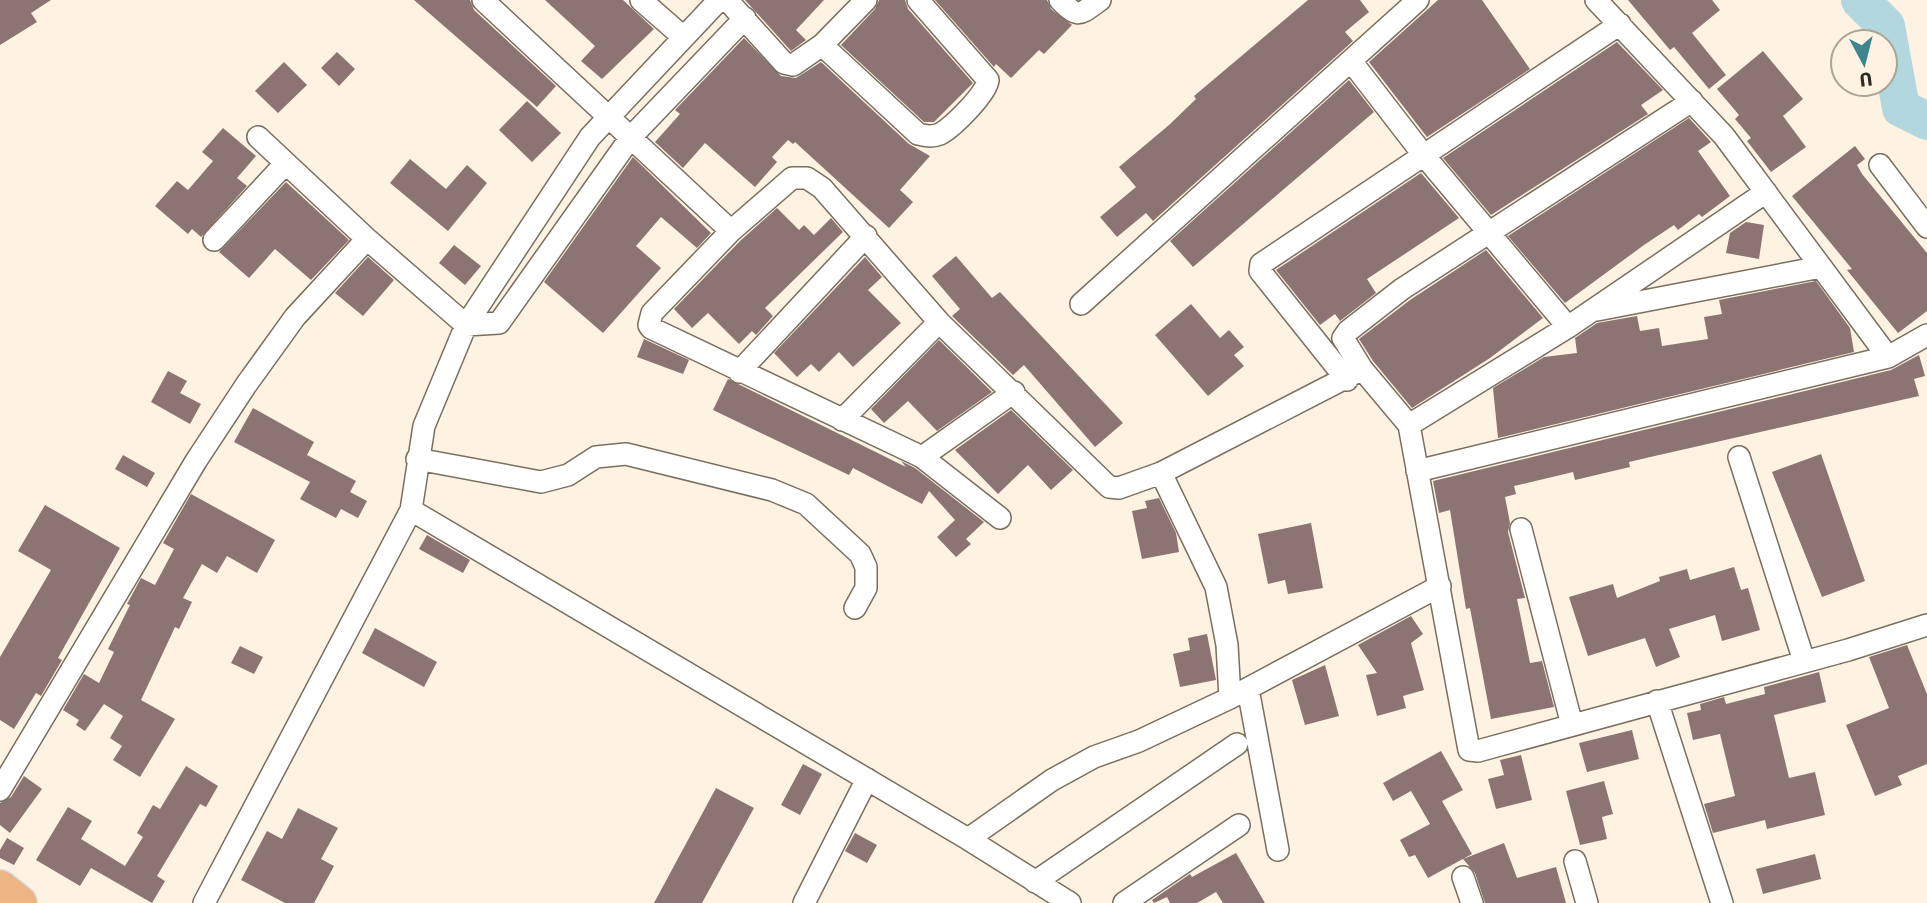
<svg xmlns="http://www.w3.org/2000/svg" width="1927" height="903" viewBox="0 0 1927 903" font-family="'Fira Sans',sans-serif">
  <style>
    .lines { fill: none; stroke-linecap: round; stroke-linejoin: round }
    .river { stroke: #b2d7de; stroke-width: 38 }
    .building { fill: #8b7472 }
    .minor-casing { stroke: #7a6f5e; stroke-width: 24 }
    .primary-casing { stroke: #dad9d7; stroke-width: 38 }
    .minor { stroke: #fff; stroke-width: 21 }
    .primary { stroke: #ecb583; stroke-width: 35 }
  </style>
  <rect width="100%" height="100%" fill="#fef3e3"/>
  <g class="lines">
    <path class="river" d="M1860,0L1886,26L1901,108L1927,121"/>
  </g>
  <path class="building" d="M0,0H51L31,13L37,22L0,45Z
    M414,0H470L474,10L556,86L537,107Z
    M545,0H623L654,29L602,79L581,61L595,46Z
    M745,0H824L796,30L806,40L791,51Z
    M879,0H905L908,9L973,83L934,122H924L841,45L875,9Z
    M935,0H1047L1051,9L1072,25L1044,54L1039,50L1011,78L996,64L994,67Z
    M1308,0H1360L1369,12L1345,32L1353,41L1153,221L1146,213L1117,237L1100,217L1136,187L1119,167L1169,125L1196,99L1194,96Z
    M1438,0H1482L1530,69L1427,137L1369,62Z
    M1628,0H1712L1720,10L1692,33L1726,75L1709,89L1674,47L1670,50Z
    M744,38L781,76L796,78L821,62L909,144L930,156L900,190L913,202L889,228L795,142L793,144L788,140L772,157L777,162L755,187L705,143L683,168L655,142L680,114L675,110Z
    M1617,42L1663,90L1641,105L1648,114L1491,215L1443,158Z
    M1763,51L1803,99L1783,116L1806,147L1771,172L1747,141L1751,138L1735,119L1739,115L1717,89Z
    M337,52L355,69L339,86L321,68Z
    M284,62L307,85L278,113L255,91Z
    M1349,80L1374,112L1193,267L1170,241Z
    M527,101L561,133L532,162L499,130Z
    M1689,118L1711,142L1698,151L1730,196L1702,217L1699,214L1678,230L1674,225L1644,245L1565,303L1508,236Z
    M223,128L256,156L237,178L247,186L201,237L192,229L188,234L155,206L177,181L188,190L213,161L202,152Z
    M1855,146L1865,159L1857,165L1862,174L1927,253V311L1898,333L1847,270L1852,269L1792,196Z
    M633,157L711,233L697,248L661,217L636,246L661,268L603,333L544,282Z
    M410,159L446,189L467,165L487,183L448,231L390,183Z
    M1421,173L1459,218L1367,279L1376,293L1340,321L1335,314L1320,325L1276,270Z
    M286,182L349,240L311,280L275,249L249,278L219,252Z
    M777,208L799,230L804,225L814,235L831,218L843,232L765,308L773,316L756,335L752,331L739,344L708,313L692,328L674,309L740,241Z
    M1746,222L1764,225L1759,259L1726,253L1730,233Z
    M454,245L481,266L465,285L439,263Z
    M1486,250L1543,318L1490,358L1412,408L1373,361L1359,339L1410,300Z
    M956,256L992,298L1000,292L1123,423L1095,447L1024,365L1013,375L952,316L960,309L932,276Z
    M368,257L394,280L363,316L335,293Z
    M865,257L882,277L868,290L901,323L853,367L839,352L819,372L811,364L797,377L774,353Z
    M1816,281L1850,328L1854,352L1498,438L1493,388L1544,357L1577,353L1575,338L1597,323L1637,316L1640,331L1659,328L1662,346L1708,339L1704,317L1722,314L1719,300Z
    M1191,304L1220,338L1229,330L1244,347L1234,355L1244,366L1208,396L1155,335Z
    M644,339L689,360L683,374L637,357Z
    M939,340L992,392L937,431L908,401L884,423L871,409Z
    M1919,355L1925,376L1914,379L1919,396L1646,458L1629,462L1630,467L1575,480L1573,472L1514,486L1516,494L1505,497L1510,523L1508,532L1525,598L1517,599L1530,663L1542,661L1554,707L1491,719L1470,608L1466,609L1450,510L1439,513L1433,481L1891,370Z
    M168,371L187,381L180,393L201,404L190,424L151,402Z
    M728,379L906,467L901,461L915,468L984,522L966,539L971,544L956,557L937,537L955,520L929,491L922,504L853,468L849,475L713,410Z
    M253,408L314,442L307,455L356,481L350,492L367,501L358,518L341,509L336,518L300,499L310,482L234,442Z
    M1011,410L1073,470L1051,490L1028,465L998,494L955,450Z
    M1821,454L1865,581L1822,597L1772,472Z
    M123,455L155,473L147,487L115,469Z
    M191,494L275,540L257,573L227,556L217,573L202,564L183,598L192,602L179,629L175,627L141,700L175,719L140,777L113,760L122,746L110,738L123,716L104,704L85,731L76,725L79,720L63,710L84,674L99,683L114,652L108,649L130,605L127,604L141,578L155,585L174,549L163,543Z
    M1159,498L1176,533L1179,552L1142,559L1132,511L1147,508L1145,501Z
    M45,505L120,548L58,658L62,660L41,696L36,693L14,729L0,720V657L51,570L18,551Z
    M1311,523L1323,588L1288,594L1285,580L1268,584L1258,534Z
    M427,535L470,560L463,573L419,549Z
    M1734,567L1741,590L1748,588L1760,630L1722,641L1715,615L1669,629L1680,657L1656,667L1645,638L1588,656L1569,597L1613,584L1617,598L1660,581L1659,577L1687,569L1690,580Z
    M1411,616L1423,634L1411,643L1424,690L1403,696L1406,708L1377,716L1366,675L1377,673L1358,645Z
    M375,628L437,662L424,687L362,653Z
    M1207,634L1216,680L1180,687L1173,654L1190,650L1188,638Z
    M1907,645L1927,694V764L1898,776L1902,785L1875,796L1846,725L1889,708L1869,657Z
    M240,646L263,657L254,674L231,663Z
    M1325,665L1339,716L1305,725L1292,680Z
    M1819,672L1826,702L1774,715L1789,778L1815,772L1825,815L1767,829L1765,820L1713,833L1704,804L1735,796L1720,734L1693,740L1687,713L1701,710L1700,704L1724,697L1726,704L1765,694L1764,687Z
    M1632,730L1639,759L1587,772L1579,743Z
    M1441,751L1463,790L1442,801L1472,854L1428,878L1415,855L1409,857L1400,840L1430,824L1411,791L1393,801L1383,783Z
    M1521,755L1532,800L1496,809L1488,779L1504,775L1500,760Z
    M803,764L822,774L800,815L781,805Z
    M186,766L218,786L206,807L200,804L157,876L165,881L152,903L91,868L80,886L36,860L68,807L92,821L81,839L125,866L143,837L137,833L153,805L160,809Z
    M24,776L42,789L10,833L0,825V803L11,797Z
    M1604,781L1613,814L1602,817L1607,839L1580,845L1566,791Z
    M716,788L754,808L702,903H654Z
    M298,808L338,828L321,859L334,866L314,903H285L241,880L267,831L282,839Z
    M855,833L877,845L867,863L845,851Z
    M7,838L24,848L14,865L0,858V850Z
    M1504,843L1517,878L1556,867L1566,903H1485L1475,873L1463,859Z
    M1236,853L1265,903H1223L1216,892L1197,903H1170L1167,897L1154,903L1152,900L1190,874L1192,877Z
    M1815,854L1821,879L1763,894L1756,869Z"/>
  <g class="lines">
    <g class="minor-casing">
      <path id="minor" d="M483,0L731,231
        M641,0L682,36
        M727,0L784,63L793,65L822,45L866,0
        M1060,0C1079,19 1079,15 1100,0
        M1596,0L1724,136L1888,357
        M822,45L918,134C925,136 933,137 940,134C953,127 987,93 988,80L918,0
        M1351,61L1422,153L1568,327
        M1692,101L1402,289L1348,331L1343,338L1362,369L1409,425L1469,750L1478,751L1848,650L1927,625
        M258,137L367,239L466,325L499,323L631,137L745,18
        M1880,165L1927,227
        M214,240L285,164
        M1081,304L1418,0
        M1597,310L1821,267
        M739,372L866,236
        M1347,380L1260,271L1261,264L1620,24
        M842,420L939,322
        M1409,425L1568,327L1766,192
        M922,457L1014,392
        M1739,457L1804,661
        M417,459L541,482L568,475L596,457L626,454L772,490L806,504L860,554L866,567V588L855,608
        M1417,471L1888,357L1927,335
        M1161,473L1357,372
        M411,510L968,839L1070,903
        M1000,518L922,457L651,328L649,325L652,313L731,231L792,178H807L822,188L939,322L1109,487L1119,488L1161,473L1216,587L1227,645L1230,698
        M1521,529L1572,725
        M1248,689L1278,850
        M1657,701L1722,903
        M0,790L196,461L246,385L295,317L367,239
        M968,839L1052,780L1094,757L1139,741L1230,698L1440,586
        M1575,861L1587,903
        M1463,877L1472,903
        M1035,882L1237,744
        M204,903L411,510L424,426L466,325L590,137L719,0
        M804,903L867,779
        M1124,903L1239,825"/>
    </g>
    <g class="primary-casing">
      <path id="primary" d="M0,888L19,903"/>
    </g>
    <use href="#minor" class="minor"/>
    <use href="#primary" class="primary"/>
  </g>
  <g transform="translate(1864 63) rotate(173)"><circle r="33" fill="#fef3e3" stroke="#aba396" stroke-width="2"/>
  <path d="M0-5L12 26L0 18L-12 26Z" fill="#3f8590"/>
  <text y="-10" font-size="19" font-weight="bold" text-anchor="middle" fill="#2f2a23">U</text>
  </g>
</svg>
